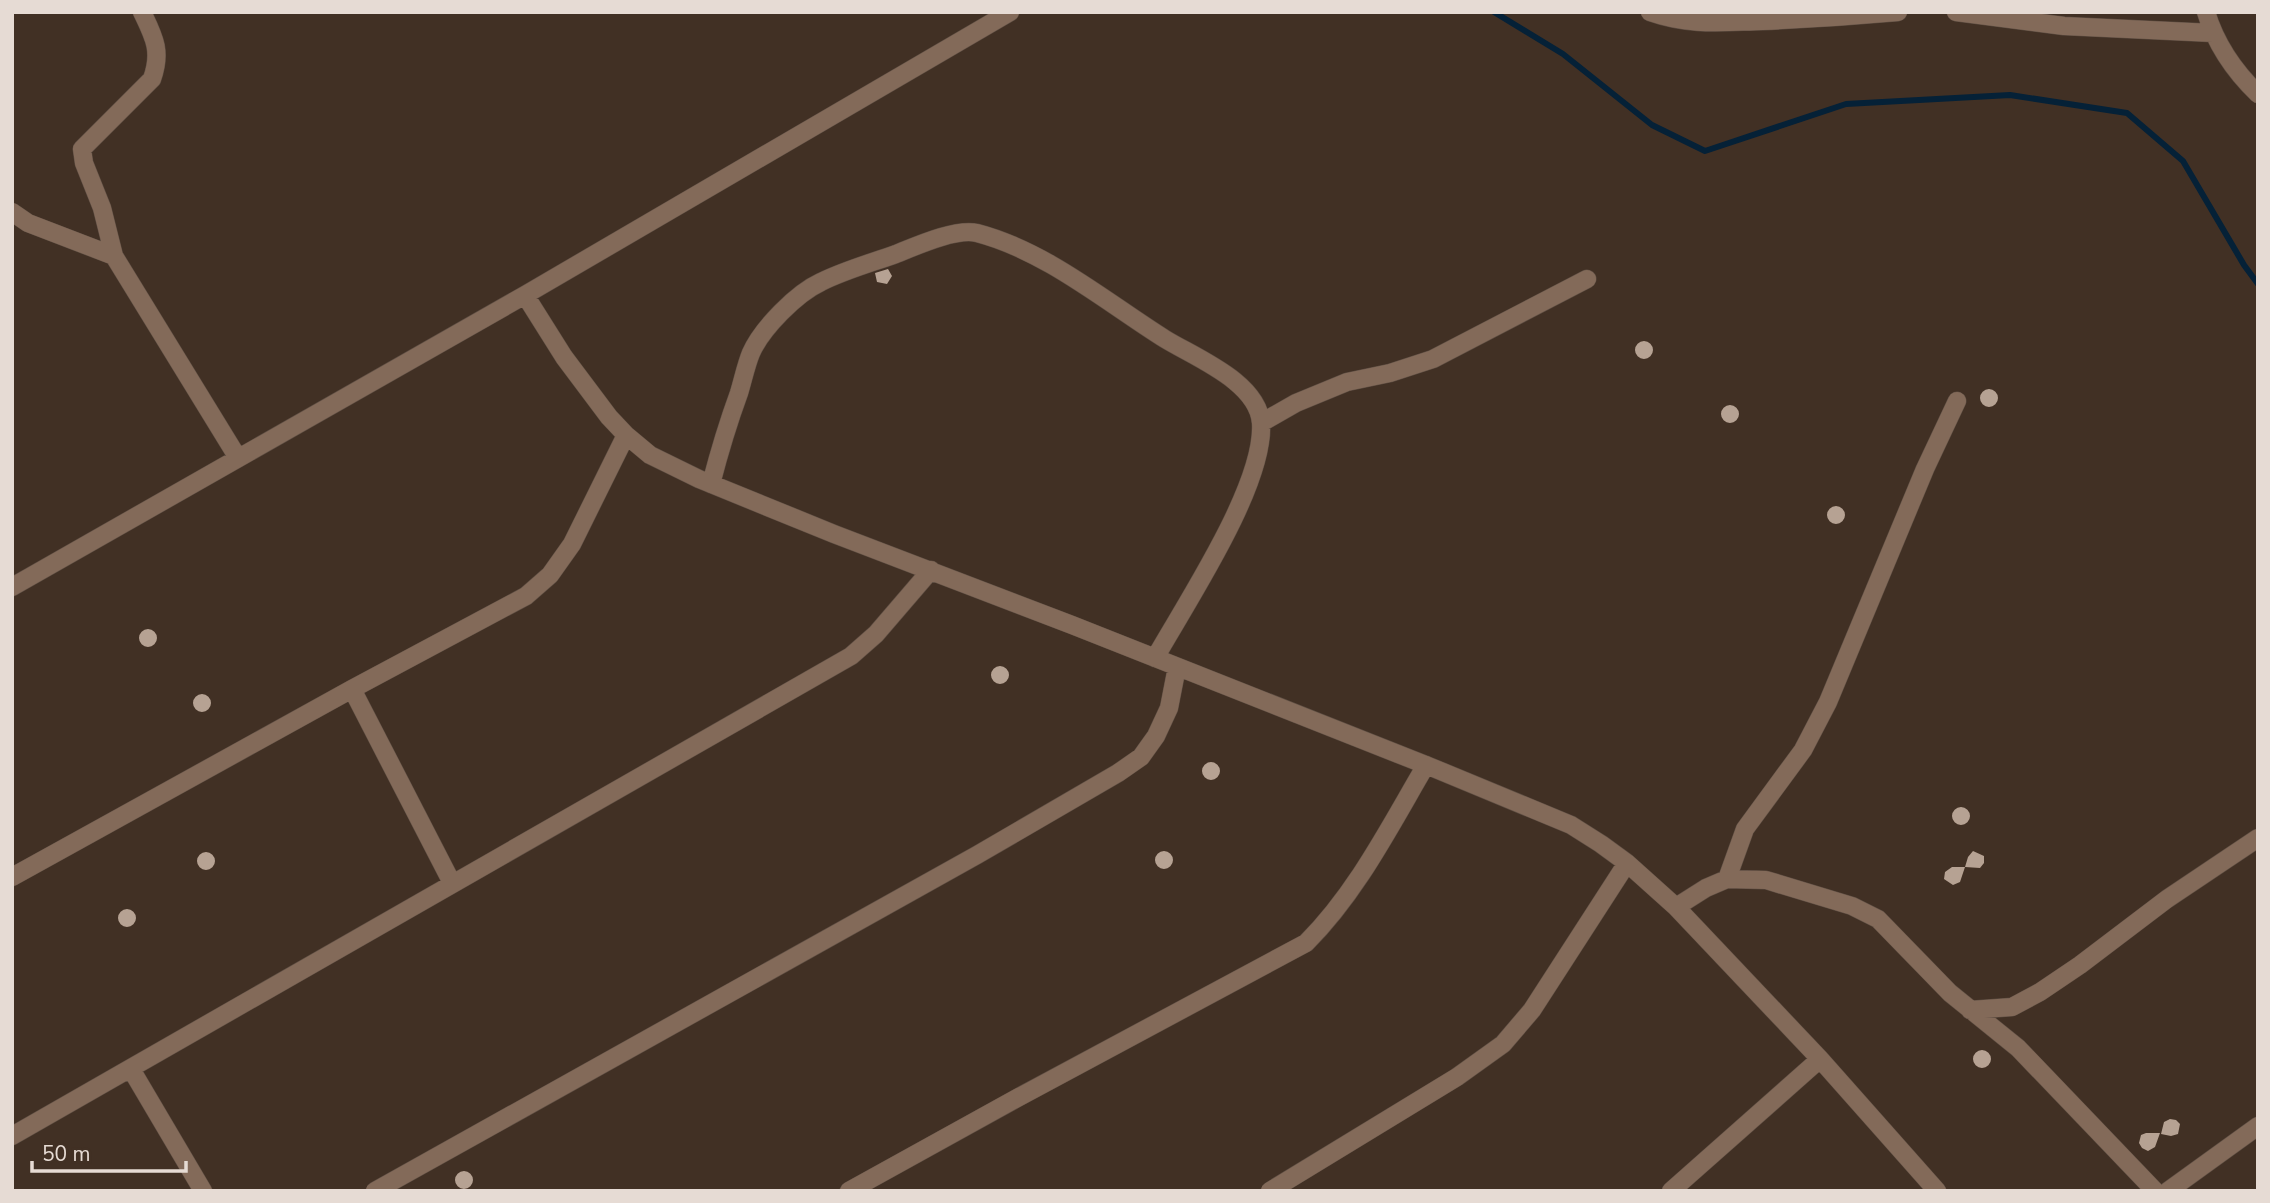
<svg xmlns="http://www.w3.org/2000/svg" width="2270" height="1203" viewBox="0 0 2270 1203" font-family="'Nunito Sans',sans-serif">
  <style>
    .lines { fill: none; stroke-linecap: round; stroke-linejoin: round }
    .stream { stroke: #052137; stroke-width: 6 }
    .building { fill: #b6a293 }
    .minor-casing { stroke: #5f4f44; stroke-width: 19 }
    .minor { stroke: #836a59; stroke-width: 18 }
  </style>
  <rect width="100%" height="100%" fill="#413024"/>
  <g class="lines">
    <path class="stream" d="M1494,12L1563,54L1652,125L1705,151L1846,104L2010,95L2127,113L2183,161L2244,265L2258,284"/>
  </g>
  <path class="building" d="M888,269L892,276L887,284L877,282L875,273Z
    M1635 350a9 9 0 1 1 18 0a9 9 0 1 1-18 0Z
    M1980 398a9 9 0 1 1 18 0a9 9 0 1 1-18 0Z
    M1721 414a9 9 0 1 1 18 0a9 9 0 1 1-18 0Z
    M1827 515a9 9 0 1 1 18 0a9 9 0 1 1-18 0Z
    M139 638a9 9 0 1 1 18 0a9 9 0 1 1-18 0Z
    M991 675a9 9 0 1 1 18 0a9 9 0 1 1-18 0Z
    M193 703a9 9 0 1 1 18 0a9 9 0 1 1-18 0Z
    M1202 771a9 9 0 1 1 18 0a9 9 0 1 1-18 0Z
    M1952 816a9 9 0 1 1 18 0a9 9 0 1 1-18 0Z
    M1973,851L1984,856V863L1980,868L1965,867L1968,857Z
    M1155 860a9 9 0 1 1 18 0a9 9 0 1 1-18 0Z
    M197 861a9 9 0 1 1 18 0a9 9 0 1 1-18 0Z
    M1952,867H1965L1960,882L1953,885L1944,879L1945,872Z
    M118 918a9 9 0 1 1 18 0a9 9 0 1 1-18 0Z
    M1973 1059a9 9 0 1 1 18 0a9 9 0 1 1-18 0Z
    M2170,1119L2176,1120L2180,1124L2178,1134L2171,1136L2161,1134L2164,1122Z
    M2146,1133H2160L2155,1147L2148,1151L2142,1148L2139,1143L2141,1135Z
    M455 1180a9 9 0 1 1 18 0a9 9 0 1 1-18 0Z"/>
  <g class="lines">
    <g class="minor-casing">
      <path id="minor" d="M1650,12C1690,26 1721,22 1763,21C1808,19 1853,16 1898,12
        M1956,12L2064,26L2213,33
        M2206,12C2216,45 2233,70 2258,94
        M12,212L28,223L114,256L238,458
        M114,256L102,208L84,163L82,149L152,79C162,51 154,37 142,12
        M525,295L564,357L609,417L626,435L650,455L699,479L834,534L1072,625L1426,765L1571,825L1601,844L1627,863L1676,907L1820,1059L1937,1191
        M1261,423L1296,403L1347,382L1390,373L1433,359L1587,279
        M711,484C719,453 728,423 739,393C743,380 746,365 751,353C762,328 797,293 821,282C845,270 871,263 896,254C916,246 956,228 977,233C1046,251 1106,302 1165,339C1196,358 1258,382 1261,423C1265,485 1186,603 1155,658
        M12,587L525,295L1010,12
        M352,689L452,883
        M12,877L352,689L526,596L550,575L572,544L626,435
        M1727,879L1745,829L1803,750L1828,702L1925,469L1957,401
        M1676,907L1706,888L1727,879L1766,880L1852,906L1878,919L1950,993L2018,1048L2155,1191
        M1970,1010L2012,1007L2040,992L2080,965L2167,899L2258,838
        M131,1069L203,1191
        M12,1136L851,656L876,634L931,570
        M375,1191L977,855L1118,773L1141,757L1156,736L1169,708L1177,667
        M849,1191L1019,1097L1306,943C1357,892 1390,826 1426,765
        M1270,1191L1457,1077L1503,1044L1532,1010L1627,863
        M1671,1191L1820,1059
        M2168,1191L2258,1126"/>
    </g>
    <use href="#minor" class="minor"/>
  </g>
  <rect width="2270" height="1203" fill="none" stroke="#e6dbd4" stroke-width="28"/>
  <path d="M32 1161v10h154v-10" fill="none" stroke="#e6dbd4" stroke-width="3.5"/>
  <text x="42" y="1161" font-size="21" fill="#e6dbd4" stroke="#413024" stroke-width="5" paint-order="stroke">50 m</text>
</svg>
